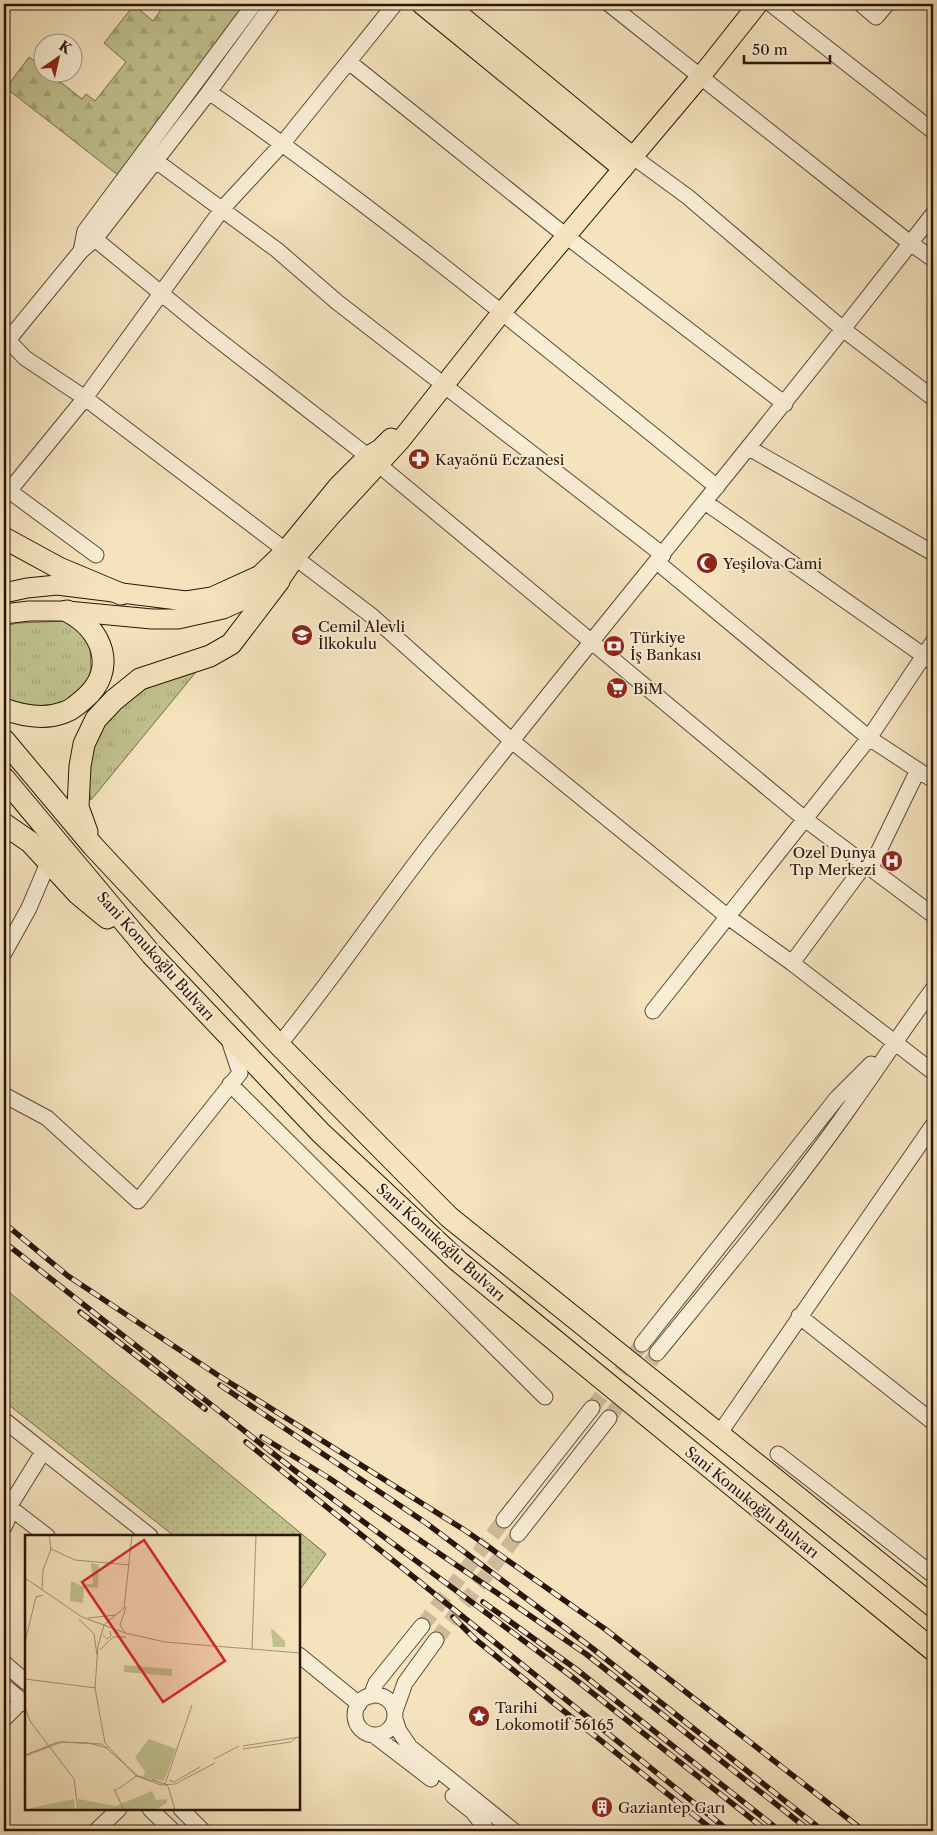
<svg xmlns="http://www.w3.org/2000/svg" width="937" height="1835" viewBox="0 0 937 1835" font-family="'Libre Caslon Text',serif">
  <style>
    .grass { fill: url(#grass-tufts); stroke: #766b4c }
    .forest { fill: url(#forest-firs); stroke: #766b4c }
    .park { fill: url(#park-dots); stroke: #766b4c }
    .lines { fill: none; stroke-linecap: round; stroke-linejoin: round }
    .minor-tunnel { stroke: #cdba9a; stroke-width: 15; stroke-dasharray: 15 8; stroke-linecap: butt }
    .minor-casing { stroke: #5e4836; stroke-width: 17 }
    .major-casing { stroke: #2c1409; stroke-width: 21 }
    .highway-casing { stroke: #2c1409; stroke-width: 23 }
    .minor { stroke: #f8edd5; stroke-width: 15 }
    .major { stroke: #f5e3be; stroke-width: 19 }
    .highway { stroke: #f5e3be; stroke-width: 21 }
    .rail-casing { stroke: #2c1409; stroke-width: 5.5 }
    .rail { stroke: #f8edd5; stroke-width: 4; stroke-dasharray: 11; stroke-linecap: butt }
    .labels { text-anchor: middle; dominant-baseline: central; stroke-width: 4; stroke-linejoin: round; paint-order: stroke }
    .poi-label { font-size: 15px; fill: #2c1409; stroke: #f8edd5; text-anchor: start }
    .street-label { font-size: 15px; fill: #2c1409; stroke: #f8edd5 }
    .inset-road { fill: none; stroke: #a59076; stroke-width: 1 }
    .view { fill: #d62828; fill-opacity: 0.15; stroke: #d62828; stroke-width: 2.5 }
    .inset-edge { fill: none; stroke: #2c1409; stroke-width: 2.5 }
  </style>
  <defs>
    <pattern id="grass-tufts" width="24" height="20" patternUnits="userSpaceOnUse" patternTransform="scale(1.25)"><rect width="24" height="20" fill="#c0c28e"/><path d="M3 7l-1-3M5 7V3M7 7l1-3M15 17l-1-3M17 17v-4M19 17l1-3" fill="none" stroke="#a5a679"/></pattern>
    <pattern id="forest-firs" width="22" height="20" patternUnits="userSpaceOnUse" patternTransform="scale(1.25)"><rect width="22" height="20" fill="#c0c28e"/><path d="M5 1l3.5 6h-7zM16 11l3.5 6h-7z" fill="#a5a679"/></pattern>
    <pattern id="park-dots" width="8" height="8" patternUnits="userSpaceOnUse" patternTransform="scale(1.25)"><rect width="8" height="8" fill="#c0c28e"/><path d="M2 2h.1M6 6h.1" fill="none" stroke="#a5a679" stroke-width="1.8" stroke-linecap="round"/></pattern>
  </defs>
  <rect width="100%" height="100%" fill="#f5e3be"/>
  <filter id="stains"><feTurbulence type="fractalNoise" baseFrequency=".004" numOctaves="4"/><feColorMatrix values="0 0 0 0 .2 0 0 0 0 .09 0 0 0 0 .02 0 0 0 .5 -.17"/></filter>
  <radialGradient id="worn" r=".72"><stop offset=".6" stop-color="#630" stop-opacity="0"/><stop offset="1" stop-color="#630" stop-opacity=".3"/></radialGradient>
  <path class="grass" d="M66,621L80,628L90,649L91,669L87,684L57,707L32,708L4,699V626L18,623Z
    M196,672L91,800C82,767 96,720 126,700C147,685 172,680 196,672Z"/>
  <path class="forest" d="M165,4H254L123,179L6,88L29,57L42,67V72L49,73L82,99L86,94L95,101L126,62L104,43L134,5L153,21Z"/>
  <path class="park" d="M4,1288L326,1554L299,1591V1536H174L4,1401Z"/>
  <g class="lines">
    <path class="minor-tunnel" d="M592,1408L642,1344
      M609,1418L657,1353
      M422,1626L504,1520
      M436,1640L518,1534"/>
    <g class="minor-casing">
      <path id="minor" d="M609,4L910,243L933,259
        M771,4L933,131
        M861,4L876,17L887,4
        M349,62L566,236L785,404
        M209,92C385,214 551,352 717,487
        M632,156L688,197L844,330L933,398
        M156,161L277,250L337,302L435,378
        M95,239L207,331L379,465L806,820L933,915
        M81,251L85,231L254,4
        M4,336L25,358L85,398L372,616L512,741L728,917L792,963L933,1072
        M4,345L81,251L95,239L209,92L273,4
        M445,386L663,555
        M749,448L933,553
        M4,487L96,555
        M9,491L85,398L223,208L283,143L395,4
        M705,502L933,662
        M657,562L869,738L933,780
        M871,867L918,770
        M4,953L29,908L48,863
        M792,963L866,863
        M653,1011L869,738L933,642
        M279,1045C336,975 386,900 442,829C604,622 773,422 933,214
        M230,1084L545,1397
        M4,1095L47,1118L138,1201L240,1073L229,1040
        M799,1316L933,1422
        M642,1344L837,1098L871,1064
        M657,1353C723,1272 790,1192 850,1107C878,1068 904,1028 933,989
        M4,1420L150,1536
        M719,1434L933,1125
        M778,1454L933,1575
        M4,1503L47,1536
        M504,1520L592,1408
        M4,1527L7,1521L9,1507L43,1452
        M518,1534L609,1418
        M299,1655L359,1704
        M4,1663L26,1682
        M4,1686L26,1704
        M355 1715a20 20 0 1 1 40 0a20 20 0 1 1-40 0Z
        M371,1696L376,1683L422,1626
        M395,1711L405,1683L436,1640
        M4,1719L22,1701
        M395,1719L399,1731L410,1747L514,1831
        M375,1736L431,1779
        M453,1796L472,1811L488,1831
        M150,1809L173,1831
        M181,1809L203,1831
        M96,1831L119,1809"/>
    </g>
    <g class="major-casing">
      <path id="major" d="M421,4L623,169
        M447,4L632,156
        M4,593L27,588L57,585L186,601L212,597L260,575L285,551L338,486L368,456L380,449L391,438
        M4,614L29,611H67L152,619H178L223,609L250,597L279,581L295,558L331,516L400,441L502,312L701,76L758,4"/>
    </g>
    <g class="highway-casing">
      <path id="highway" d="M4,538L59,568L121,594
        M4,709C23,716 45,720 65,712C72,710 78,704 84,699C118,670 103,629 67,611
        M4,740L93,846L279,1045L449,1217L933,1606
        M4,778L151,954L321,1133L458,1261L933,1650
        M4,824L30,842L78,894L107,918
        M87,832L78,807L80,766L84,744L96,719L114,700L140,679L210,656L231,644L279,581"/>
    </g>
    <use href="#minor" class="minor"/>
    <use href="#major" class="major"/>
    <use href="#highway" class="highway"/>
    <g class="rail-casing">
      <path id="rail" d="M4,1223L68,1276L216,1374L466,1531L605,1629L864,1831
        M4,1242L298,1473L571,1676L767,1831
        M80,1312L205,1409
        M220,1385L426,1523L592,1648L823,1831
        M262,1437L329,1478L586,1654L810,1831
        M246,1442L729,1831
        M483,1602L576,1669L780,1831
        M453,1617L475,1639L550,1700L714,1831"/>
    </g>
    <use href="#rail" class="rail"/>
  </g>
  <defs>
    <g id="pharmacy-disc" transform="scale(1.125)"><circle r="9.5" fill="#8f2418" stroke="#f8edd5"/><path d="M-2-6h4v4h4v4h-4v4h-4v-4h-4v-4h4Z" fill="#fff"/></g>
    <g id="mosque-disc" transform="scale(1.125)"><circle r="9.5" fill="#8f2418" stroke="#f8edd5"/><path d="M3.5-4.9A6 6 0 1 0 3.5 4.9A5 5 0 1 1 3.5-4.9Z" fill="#fff"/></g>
    <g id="school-disc" transform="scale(1.125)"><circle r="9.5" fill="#8f2418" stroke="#f8edd5"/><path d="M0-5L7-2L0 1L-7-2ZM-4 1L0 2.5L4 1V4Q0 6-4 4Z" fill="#fff"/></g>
    <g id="bank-disc" transform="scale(1.125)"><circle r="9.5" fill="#8f2418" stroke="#f8edd5"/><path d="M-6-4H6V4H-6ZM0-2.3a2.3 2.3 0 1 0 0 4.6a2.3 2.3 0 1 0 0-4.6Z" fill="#fff"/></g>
    <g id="supermarket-disc" transform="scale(1.125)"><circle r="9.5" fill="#8f2418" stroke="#f8edd5"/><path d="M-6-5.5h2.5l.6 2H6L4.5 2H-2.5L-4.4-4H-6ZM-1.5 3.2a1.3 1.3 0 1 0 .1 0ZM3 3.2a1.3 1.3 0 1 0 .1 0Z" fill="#fff"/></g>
    <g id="hospital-disc" transform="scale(1.125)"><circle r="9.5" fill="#8f2418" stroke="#f8edd5"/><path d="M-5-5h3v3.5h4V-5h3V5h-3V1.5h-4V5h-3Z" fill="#fff"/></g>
    <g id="sight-disc" transform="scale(1.125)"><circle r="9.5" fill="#8f2418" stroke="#f8edd5"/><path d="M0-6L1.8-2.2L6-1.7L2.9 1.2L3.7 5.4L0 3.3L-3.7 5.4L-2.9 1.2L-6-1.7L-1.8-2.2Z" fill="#fff"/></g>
    <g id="building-disc" transform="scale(1.125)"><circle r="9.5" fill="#8f2418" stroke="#f8edd5"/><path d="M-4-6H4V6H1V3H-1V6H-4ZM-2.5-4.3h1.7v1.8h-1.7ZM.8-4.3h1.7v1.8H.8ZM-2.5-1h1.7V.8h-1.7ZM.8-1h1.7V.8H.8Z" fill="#fff"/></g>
  </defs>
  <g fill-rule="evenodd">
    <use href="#pharmacy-disc" x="419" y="459"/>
    <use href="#mosque-disc" x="707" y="563"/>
    <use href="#school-disc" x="302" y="635"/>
    <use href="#bank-disc" x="614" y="646"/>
    <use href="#supermarket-disc" x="617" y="688"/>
    <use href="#hospital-disc" x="892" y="861"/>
    <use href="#sight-disc" x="479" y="1716"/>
    <use href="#building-disc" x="602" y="1807"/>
  </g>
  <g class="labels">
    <g class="poi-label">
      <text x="435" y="459">Kayaönü Eczanesi</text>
      <text x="723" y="563">Yeşilova Cami</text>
      <text x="318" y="626">Cemil Alevli<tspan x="318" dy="17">İlkokulu</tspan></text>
      <text x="630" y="637">Türkiye<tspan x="630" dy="17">İş Bankası</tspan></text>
      <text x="633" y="688">BiM</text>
      <text x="876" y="852" text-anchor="end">Ozel Dunya<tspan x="876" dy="17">Tıp Merkezi</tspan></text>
      <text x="495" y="1707">Tarihi<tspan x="495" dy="17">Lokomotif 56165</tspan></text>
      <text x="618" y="1807">Gaziantep Garı</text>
    </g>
    <g class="street-label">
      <text transform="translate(156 956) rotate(48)">Sani Konukoğlu Bulvarı</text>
      <text transform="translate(441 1242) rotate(42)">Sani Konukoğlu Bulvarı</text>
      <text transform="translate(752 1502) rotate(39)">Sani Konukoğlu Bulvarı</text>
    </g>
  </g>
  <g transform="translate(25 1535)">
    <rect width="275" height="275" fill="#f5e3be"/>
    <path d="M246,93L260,106V112H248Z" fill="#c0c28e"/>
    <path d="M66,28L74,30L73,53L61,52V49H68ZM46,46L59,52L58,68L45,66Z" fill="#c0c28e"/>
    <path d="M99,130L147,134V141L99,137ZM124,204L151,214L139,246L118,242L120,237L110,222ZM127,256L131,265L142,264V268L130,275H54L53,264L91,271ZM49,264L50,275H0L19,270Z" fill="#c0c28e"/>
    <path class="inset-road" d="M107,0L99,73L79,90L73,111L70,153L80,208L111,241L136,250L150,249L190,228M26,14L50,25L105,30M0,43L57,82L100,98L140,107L275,118M17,55L18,35L26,14L24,0M63,83L91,80M54,84L69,99L72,120M100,98L95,90L101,72M78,100L82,104L86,101L85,96M0,107L11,62L18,60M227,114L231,0M75,115L88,102H101M0,144L71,153M0,172L5,186L49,244L53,275M218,211L275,202M218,214L266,207L272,202M0,220L33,207L77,209L113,241L140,249L167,170M0,221L37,207L63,208L83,213M189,224L214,211M127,244L143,251L150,275M144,245L149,247L175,232M89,254L99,275M90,256L113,240"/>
    <path class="view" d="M119,5L200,126L138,167L57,47Z"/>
    <rect width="275" height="275" class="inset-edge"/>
  </g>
  <rect width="937" height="1835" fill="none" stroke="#f5e3be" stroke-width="20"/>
  <rect x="5" y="5" width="927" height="1825" fill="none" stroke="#2c1409" stroke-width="2.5"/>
  <rect x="10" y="10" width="917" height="1815" fill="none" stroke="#2c1409"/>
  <g transform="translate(58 58) rotate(34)"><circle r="24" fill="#f8edd5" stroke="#a69683"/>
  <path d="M0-4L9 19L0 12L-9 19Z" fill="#8f2418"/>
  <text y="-8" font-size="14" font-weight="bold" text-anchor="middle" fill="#2c1409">K</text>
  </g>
  <path d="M744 55v8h86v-8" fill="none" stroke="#2c1409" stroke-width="2.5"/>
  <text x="752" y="55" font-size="15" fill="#2c1409" stroke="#f8edd5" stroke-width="4" paint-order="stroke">50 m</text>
  <rect width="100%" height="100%" filter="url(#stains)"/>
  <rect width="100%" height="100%" fill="url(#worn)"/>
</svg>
